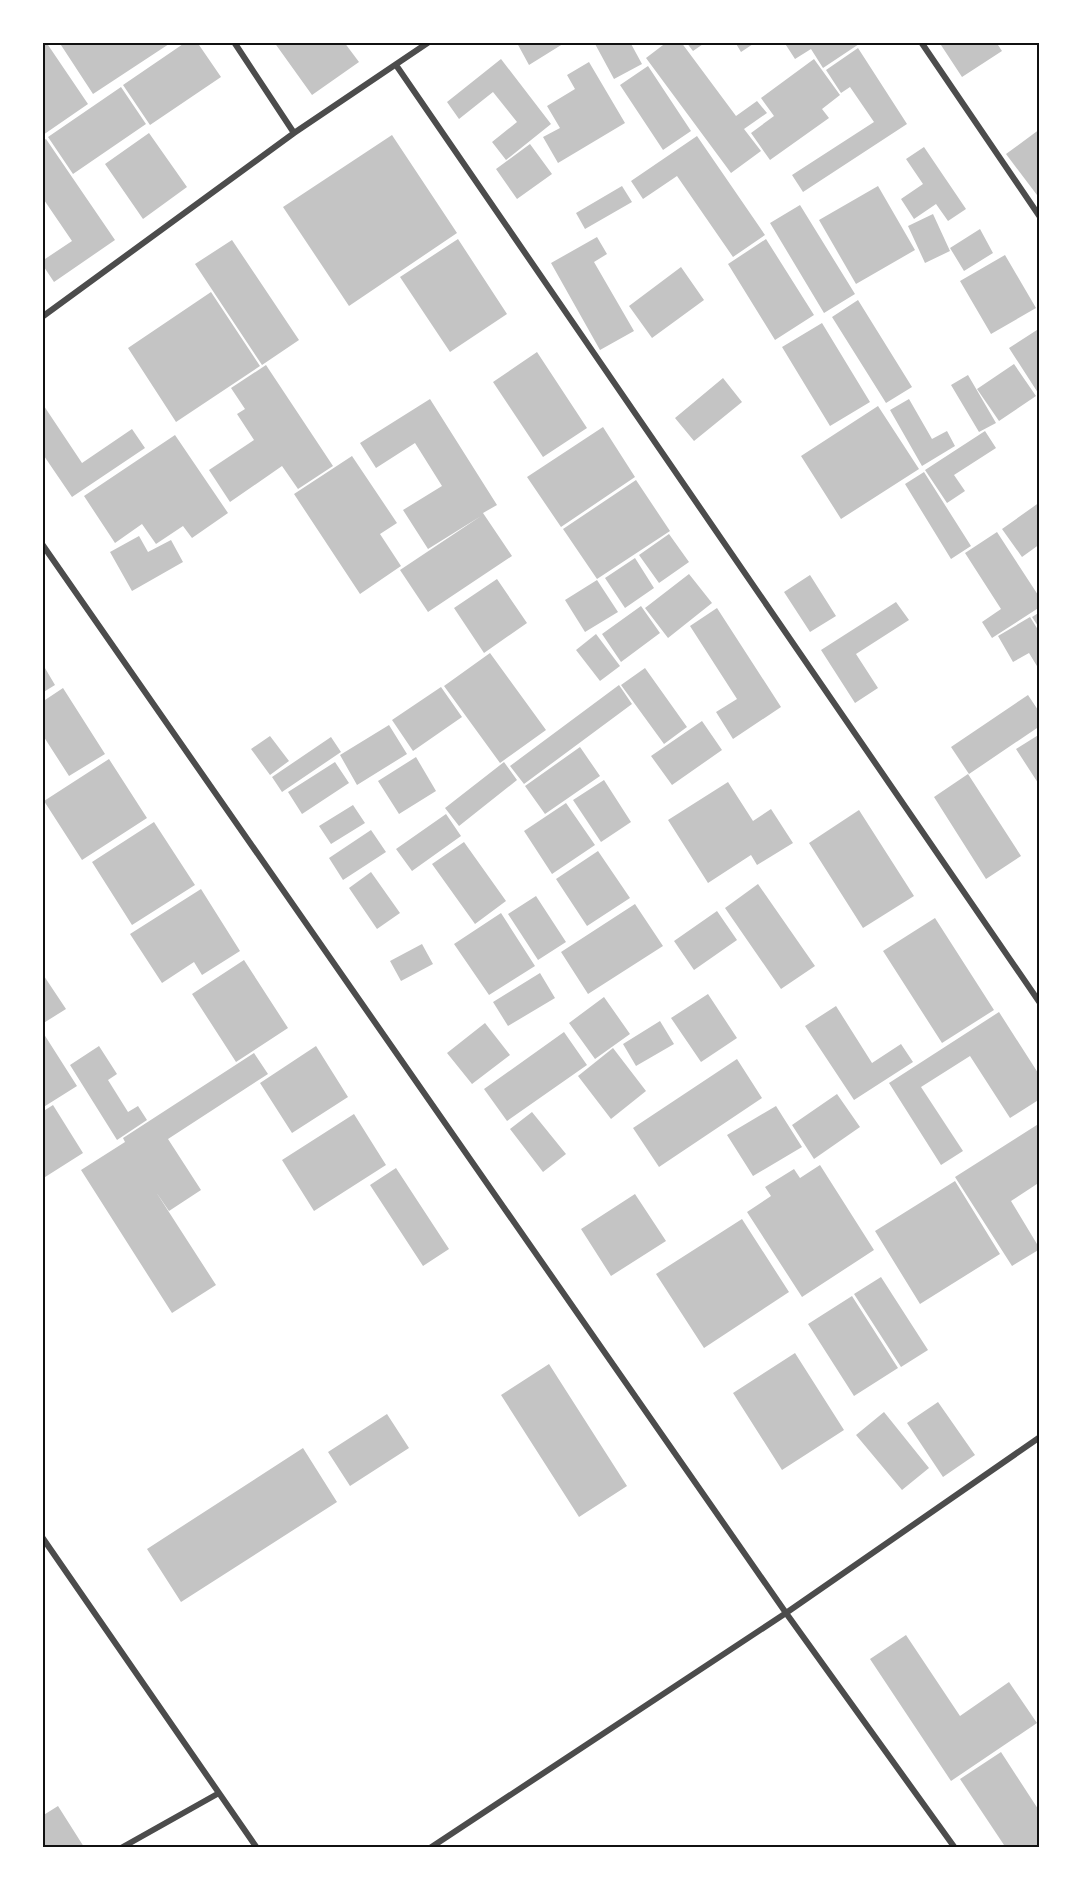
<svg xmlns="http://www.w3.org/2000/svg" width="1082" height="1890" viewBox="0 0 1082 1890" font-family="'Golos Text',sans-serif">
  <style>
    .building { fill: #c4c4c4 }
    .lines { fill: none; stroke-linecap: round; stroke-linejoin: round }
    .minor { stroke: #4c4c4c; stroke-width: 6 }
    .neatline { fill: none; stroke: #111; stroke-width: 2 }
  </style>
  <rect width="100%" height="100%" fill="#fff"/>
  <path class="building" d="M42,42H46L88,104L43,135Z
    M59,42H172L93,94Z
    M186,42H197L221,77L150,125L123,85Z
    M274,42H344L359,62L312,95Z
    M519,42H566L529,65L517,43Z
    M594,42H630L642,64L614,79Z
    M667,42H681L736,116L757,101L767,113L744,129L761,151L731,173L646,58Z
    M686,42H706L693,51Z
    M735,42H756L741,52Z
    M784,42H858L859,44L823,68L811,49L795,59Z
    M939,42H996L1002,51L962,77Z
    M858,48L907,124L803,192L792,175L874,122L850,87L841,93L826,70Z
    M501,59L551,124L506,160L492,142L517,122L493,92L459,119L447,102Z
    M814,59L840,95L822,109L829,118L770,160L751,133L774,116L761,98Z
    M589,62L625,123L558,163L543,137L560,128L547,106L575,89L567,75Z
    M648,66L691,131L663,150L620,85Z
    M121,87L146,124L73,174L48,137Z
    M1040,129V199L1006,154Z
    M149,133L187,187L143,219L105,164Z
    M392,135L457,233L349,306L283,207Z
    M697,136L765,235L733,257L677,176L643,199L631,181Z
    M46,139L115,240L54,282L42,264V261L72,241L42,197V141Z
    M530,144L552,174L517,199L496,169Z
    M924,147L966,209L948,221L936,204L914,219L901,199L923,184L906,159Z
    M622,186L632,202L585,229L576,213Z
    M878,186L915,250L856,284L819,220Z
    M800,205L855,294L824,313L770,223Z
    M933,214L950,251L925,263L908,226Z
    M980,229L993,253L964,271L950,248Z
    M597,237L607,254L594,262L634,331L600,350L551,263Z
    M458,239L507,314L450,352L400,277Z
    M766,239L814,315L775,340L728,264Z
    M232,240L299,340L262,365L195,264Z
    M1005,255L1036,308L991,334L960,281Z
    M681,267L704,300L652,338L629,306Z
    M211,292L260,366L176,422L128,348Z
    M858,300L912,387L886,403L832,317Z
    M822,323L870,402L830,426L782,347Z
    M1040,328V396L1009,348Z
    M537,352L587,428L543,457L493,382Z
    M1014,364L1036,396L999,421L977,389Z
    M266,365L333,466L298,489L282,466L230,502L209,470L254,440L237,414L245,409L231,388Z
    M968,375L996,423L979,432L951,385Z
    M723,378L742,402L694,441L675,418Z
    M430,399L497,505L483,513L512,556L428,612L400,570L481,516L428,549L403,510L442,486L415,443L376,468L360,443Z
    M909,399L932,439L947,431L955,446L922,466L890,410Z
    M42,403L82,463L132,429L145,448L72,497L42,453Z
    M878,406L919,469L841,519L801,456Z
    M603,427L635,477L561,527L527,477Z
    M985,431L996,448L954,475L965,491L947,503L925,470Z
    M175,435L228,513L192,538L183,526L156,544L142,524L115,543L84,496Z
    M352,456L397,523L380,534L401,566L360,594L294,494Z
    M924,472L971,546L951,559L905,484Z
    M636,480L670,531L597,579L563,529Z
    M1040,502V544L1022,557L1002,529Z
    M997,532L1040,598V607L992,638L982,622L1001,609L965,553Z
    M669,534L689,562L659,583L639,555Z
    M139,536L148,552L171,540L183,562L132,591L110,552Z
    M635,558L654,588L625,608L605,578Z
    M689,574L712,603L668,638L645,608Z
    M810,575L836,616L810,632L784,592Z
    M497,579L527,623L484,653L454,608Z
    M597,580L618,612L585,632L565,600Z
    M896,602L909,620L856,654L878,688L855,703L821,650Z
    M641,606L660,633L621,662L602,634Z
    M717,608L781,707L733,739L716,712L737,699L690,626Z
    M1040,612V629L1032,617Z
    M1030,617L1040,633V671L1029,653L1013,662L998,636Z
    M596,634L620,666L600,681L576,650Z
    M490,653L546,730L500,763L444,686Z
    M42,663L55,685L42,693Z
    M645,668L687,727L664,744L621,685Z
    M619,685L632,704L524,784L510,766Z
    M441,687L462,717L413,751L392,720Z
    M63,688L105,754L69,776L42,734V702Z
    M1028,695L1040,713V726L969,774L951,747Z
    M702,721L722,750L672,785L651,756Z
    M389,725L407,754L357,785L340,755Z
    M1040,734V786L1016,749Z
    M270,736L289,761L270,775L251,749Z
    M331,737L341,752L282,792L272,777Z
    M580,747L600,776L545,814L525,786Z
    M416,757L436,791L399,814L378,781Z
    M109,759L147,818L82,860L44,801Z
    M335,762L349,783L302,814L288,792Z
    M504,762L517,780L459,826L445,808Z
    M968,774L1021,856L986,879L934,797Z
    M604,780L631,822L601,842L573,800Z
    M728,782L753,821L771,809L793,843L757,865L751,855L708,883L668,820Z
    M566,803L595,845L552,874L524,831Z
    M353,805L365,823L331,844L319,826Z
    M859,810L914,896L863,928L809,843Z
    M446,814L461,836L412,871L396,849Z
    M154,822L195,885L132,925L92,862Z
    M371,830L386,852L343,880L329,858Z
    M464,842L506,901L475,924L432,864Z
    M598,851L630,898L587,926L556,879Z
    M371,872L400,913L377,929L349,888Z
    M758,884L815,966L781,989L725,908Z
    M201,889L240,951L202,975L194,962L162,983L130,934Z
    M536,896L566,942L538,960L508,914Z
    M635,904L663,946L588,994L561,952Z
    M717,911L737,940L694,970L674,941Z
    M501,913L535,966L489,995L454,944Z
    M935,918L994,1010L942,1043L883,951Z
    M422,944L433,964L401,981L390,961Z
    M244,960L288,1028L236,1062L192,994Z
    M42,973L66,1009L42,1024Z
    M540,973L555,998L508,1026L493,1002Z
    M708,994L737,1038L701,1062L671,1018Z
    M604,997L630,1034L595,1059L569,1023Z
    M836,1006L872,1063L901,1044L913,1062L854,1100L805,1026Z
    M999,1012L1040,1076V1099L1010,1118L970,1056L921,1087L963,1151L941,1165L889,1083Z
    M660,1021L674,1044L636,1066L623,1044Z
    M485,1023L510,1055L472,1084L447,1053Z
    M42,1031L77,1086L42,1108Z
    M564,1032L587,1065L507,1121L484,1089Z
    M99,1046L117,1074L108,1080L128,1112L138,1106L147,1120L117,1140L70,1065Z
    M316,1046L348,1097L292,1133L260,1083Z
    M613,1048L646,1091L611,1119L578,1076Z
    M254,1053L268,1074L168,1139L201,1190L169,1211L156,1192L216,1285L172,1313L81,1170L125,1142L123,1138Z
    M737,1059L762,1098L659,1167L633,1128Z
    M837,1094L860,1127L814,1159L792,1125Z
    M53,1105L83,1153L42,1179V1112Z
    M776,1106L802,1147L753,1176L727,1135Z
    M532,1112L566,1154L543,1172L510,1129Z
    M354,1114L386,1165L314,1211L282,1160Z
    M1040,1123V1182L1011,1201L1040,1249L1012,1266L955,1177Z
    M820,1165L874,1250L802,1297L747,1212L771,1196L765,1187L794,1169L800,1178Z
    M396,1168L449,1249L423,1266L370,1185Z
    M955,1181L1000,1254L920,1304L875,1231Z
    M635,1194L666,1241L611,1276L581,1229Z
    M742,1219L789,1292L704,1348L656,1274Z
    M881,1277L928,1350L901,1367L854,1294Z
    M852,1296L898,1368L854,1396L808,1324Z
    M795,1353L844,1430L782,1470L733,1393Z
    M549,1364L627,1486L579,1517L501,1395Z
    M938,1402L975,1455L943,1477L907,1423Z
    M884,1412L929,1468L902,1490L856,1435Z
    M387,1414L409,1448L350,1486L328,1452Z
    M303,1448L337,1502L181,1602L147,1549Z
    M906,1635L960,1716L1009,1682L1037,1723L951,1781L870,1659Z
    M1001,1752L1040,1812V1848H1006L960,1779Z
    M58,1806L84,1847L82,1848H42V1816Z"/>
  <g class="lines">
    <path class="minor" d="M234,42L294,133
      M921,42L1040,217
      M396,65L1040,1003
      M42,317L294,133L429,42
      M42,544L786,1613L955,1848
      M42,1537L257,1848
      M121,1848L219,1793
      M430,1848L786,1613L1040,1437"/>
  </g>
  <rect width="1082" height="1890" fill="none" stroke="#ffffff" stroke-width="87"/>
  <rect x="44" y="44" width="994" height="1802" class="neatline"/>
</svg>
